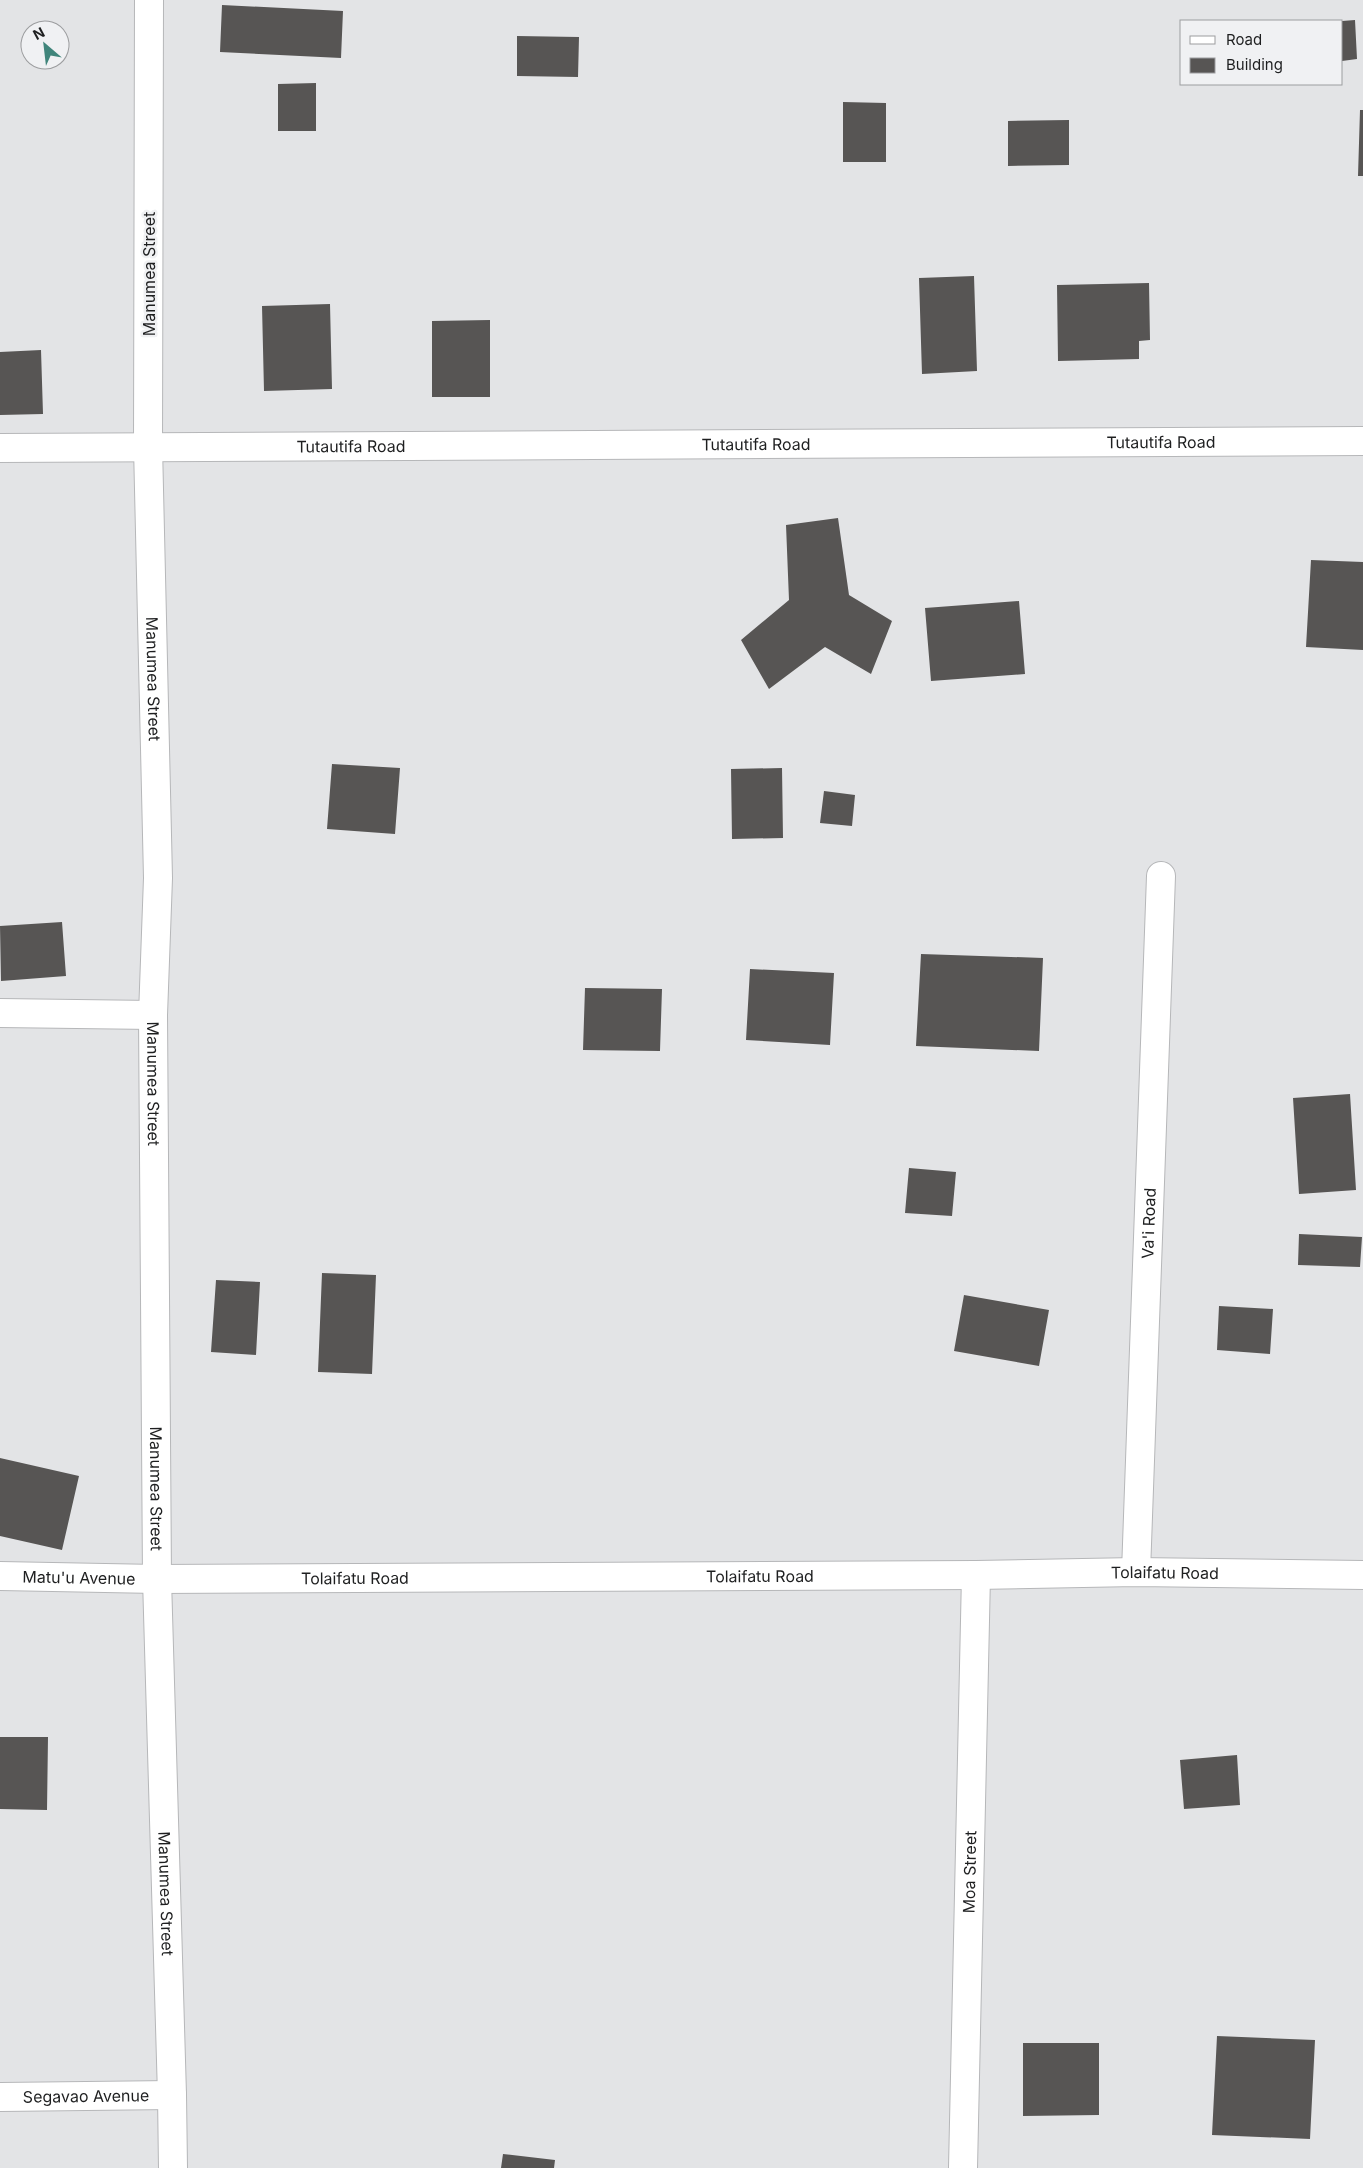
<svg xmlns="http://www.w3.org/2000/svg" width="1363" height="2168" viewBox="0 0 1363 2168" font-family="Inter,sans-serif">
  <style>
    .building { fill: #575554 }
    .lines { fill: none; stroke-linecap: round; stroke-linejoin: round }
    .street-casing { stroke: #b6b7b9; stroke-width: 30 }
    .street { stroke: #fff; stroke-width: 28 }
    .labels { text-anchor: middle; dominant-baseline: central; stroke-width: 5; stroke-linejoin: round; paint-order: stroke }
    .street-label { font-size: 16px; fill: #1e1f20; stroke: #f0f1f3 }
  </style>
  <rect width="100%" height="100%" fill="#e3e4e6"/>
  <path class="building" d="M222,5L343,11L341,58L220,52Z
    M1355,20L1357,59L1342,61V21Z
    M517,36L579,37L578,77L517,76Z
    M316,83V131H278V84Z
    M843,102L886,103V162H843Z
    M1360,110H1363V176H1358Z
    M1069,120V165L1008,166V121Z
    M974,276L977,371L922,374L919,278Z
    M1149,283L1150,340L1139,341V359L1058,361L1057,285Z
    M330,304L332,389L264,391L262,306Z
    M490,320V397H432V321Z
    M41,350L43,414L0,415V352Z
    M838,518L849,595L892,621L871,674L825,647L769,689L741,640L789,600L786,525Z
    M1311,560L1363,562V650L1306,647Z
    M1019,601L1025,674L931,681L925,608Z
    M332,764L400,768L395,834L327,829Z
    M782,768L783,838L732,839L731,769Z
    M824,791L855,795L852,826L820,823Z
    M62,922L66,976L1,981L0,926Z
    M921,954L1043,958L1039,1051L916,1046Z
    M750,969L834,973L830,1045L746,1040Z
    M585,988L662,989L660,1051L583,1050Z
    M1350,1094L1356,1190L1299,1194L1293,1098Z
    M909,1168L956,1172L952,1216L905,1213Z
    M1299,1234L1362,1237L1360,1267L1298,1265Z
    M322,1273L376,1275L372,1374L318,1372Z
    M216,1280L260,1282L256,1355L211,1352Z
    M964,1295L1049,1310L1039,1366L954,1351Z
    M1219,1306L1273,1309L1270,1354L1217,1350Z
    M0,1458L79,1476L62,1550L0,1536Z
    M0,1737H48L47,1810L0,1809Z
    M1237,1755L1240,1805L1184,1809L1180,1760Z
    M1217,2036L1315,2040L1310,2139L1212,2135Z
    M1023,2043H1099V2115L1023,2116Z
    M503,2154L555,2160L554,2168H501Z"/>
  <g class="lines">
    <g class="street-casing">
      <g id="street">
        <path id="s1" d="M149,0L148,446L158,878L153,1015L157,1579L172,2095L173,2168"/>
        <path id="s2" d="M0,448L1363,441"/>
        <path d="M0,1013L153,1015"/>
        <path id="s3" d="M1136,1572L1161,876"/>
        <path id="s4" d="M0,1576L157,1579L976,1575L1136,1572L1363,1575"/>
        <path id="s5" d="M0,2097L172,2095"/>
        <path id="s6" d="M963,2168L976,1575"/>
      </g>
    </g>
    <use href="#street" class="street"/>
  </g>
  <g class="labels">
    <g class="street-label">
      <text transform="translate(149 274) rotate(-90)">Manumea Street</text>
      <text stroke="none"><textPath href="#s2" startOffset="1161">Tutautifa Road</textPath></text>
      <text stroke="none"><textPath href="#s2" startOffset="756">Tutautifa Road</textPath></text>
      <text stroke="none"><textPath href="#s2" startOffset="351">Tutautifa Road</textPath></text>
      <text stroke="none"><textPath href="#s1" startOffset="679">Manumea Street</textPath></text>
      <text stroke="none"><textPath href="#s1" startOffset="1084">Manumea Street</textPath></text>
      <text stroke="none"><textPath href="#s3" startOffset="349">Va'i Road</textPath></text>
      <text stroke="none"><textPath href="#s1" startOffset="1489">Manumea Street</textPath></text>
      <text stroke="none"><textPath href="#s4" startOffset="1165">Tolaifatu Road</textPath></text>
      <text stroke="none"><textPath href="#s4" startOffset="760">Tolaifatu Road</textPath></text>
      <text stroke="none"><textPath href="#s4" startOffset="79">Matu'u Avenue</textPath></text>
      <text stroke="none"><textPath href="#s4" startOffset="355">Tolaifatu Road</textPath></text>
      <text stroke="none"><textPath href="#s6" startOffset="296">Moa Street</textPath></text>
      <text stroke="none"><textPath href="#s1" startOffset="1894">Manumea Street</textPath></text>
      <text stroke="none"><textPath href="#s5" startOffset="86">Segavao Avenue</textPath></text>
    </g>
  </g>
  <rect x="1180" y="20" width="162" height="65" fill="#f0f1f3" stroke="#9c9d9f"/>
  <rect x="1190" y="36" width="25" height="8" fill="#ffffff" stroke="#9c9d9f"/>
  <text x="1226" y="45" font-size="15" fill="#1e1f20">Road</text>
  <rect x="1190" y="58" width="25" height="15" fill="#575554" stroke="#9c9d9f"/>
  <text x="1226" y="70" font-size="15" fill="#1e1f20">Building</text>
  <g transform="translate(45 45) rotate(332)"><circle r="24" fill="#f0f1f3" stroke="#9c9d9f"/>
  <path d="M0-4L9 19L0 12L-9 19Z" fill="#40857b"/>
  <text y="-8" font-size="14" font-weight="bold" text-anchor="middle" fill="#1e1f20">N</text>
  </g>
</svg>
